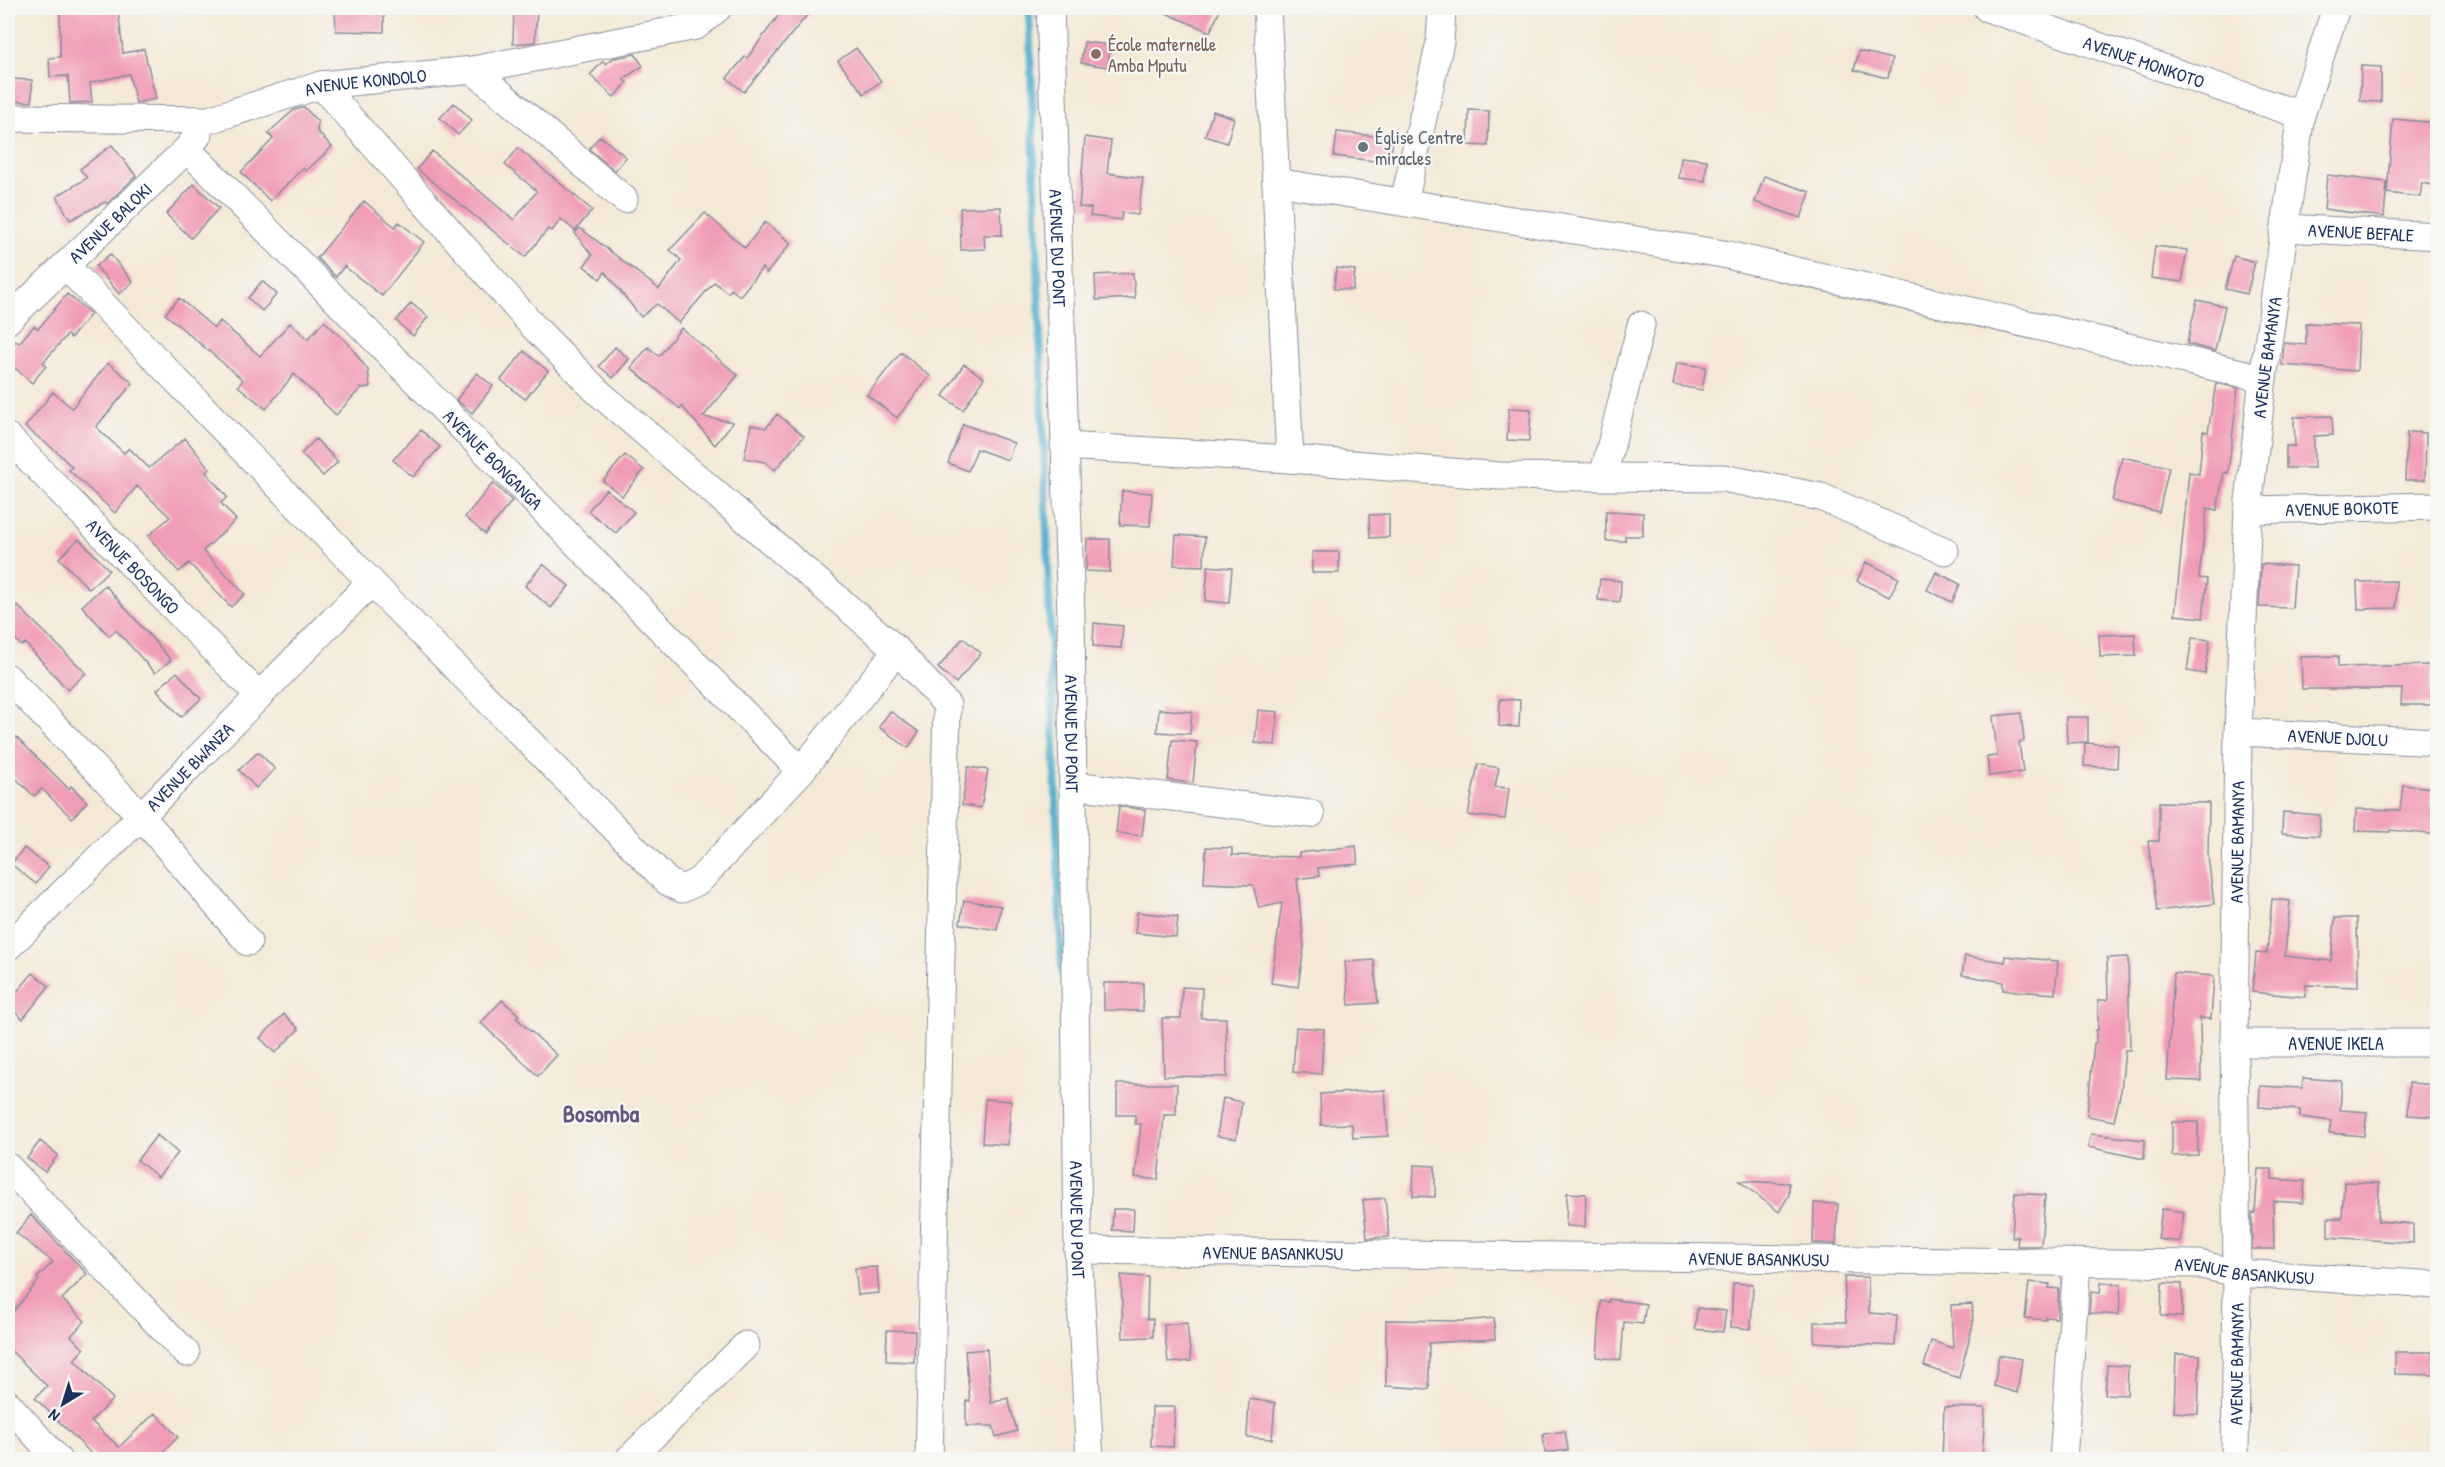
<svg xmlns="http://www.w3.org/2000/svg" width="2445" height="1467" viewBox="0 0 2445 1467" font-family="'Patrick Hand',sans-serif">
  <style>
    .lines { fill: none; stroke-linecap: round; stroke-linejoin: round }
    .stream { stroke: #4fafce; stroke-width: 8 }
    .building { fill: #f19cb6 }
    .minor-casing { stroke: #888c9a; stroke-width: 29 }
    .minor { stroke: #fff; stroke-width: 27 }
    .education-dot { fill: #8d6e63; stroke: #f6f6f2; stroke-width: 2 }
    .worship-dot { fill: #6b7280; stroke: #f6f6f2; stroke-width: 2 }
    .labels { text-anchor: middle; dominant-baseline: central; stroke-width: 4.5; stroke-linejoin: round; paint-order: stroke }
    .education-label { font-size: 18px; fill: #785e54; stroke: #f6f6f2; text-anchor: start }
    .street-label { font-size: 18px; fill: #1b2f5e; stroke: #f6f6f2 }
    .worship-label { font-size: 18px; fill: #5b616d; stroke: #f6f6f2; text-anchor: start }
    .district-label { font-size: 24px; font-weight: bold; fill: #66557d; stroke: #f6f6f2 }
  </style>
  <rect width="100%" height="100%" fill="#f6f6f2"/>
  <filter id="ink" filterUnits="userSpaceOnUse"><feTurbulence type="fractalNoise" baseFrequency=".0167" numOctaves="2"/><feDisplacementMap in="SourceGraphic" scale="12" xChannelSelector="R" yChannelSelector="G"/><feConvolveMatrix kernelMatrix="1 2 1 2 8 2 1 2 1" color-interpolation-filters="sRGB"/></filter>
  <filter id="wash" filterUnits="userSpaceOnUse"><feTurbulence type="fractalNoise" baseFrequency=".008" numOctaves="4" result="noise"/><feDisplacementMap in="SourceGraphic" scale="24" xChannelSelector="R" yChannelSelector="G"/><feGaussianBlur stdDeviation="1.35" result="paint"/><feColorMatrix in="noise" values="0 0 0 0 0 0 0 0 0 0 0 0 0 0 0 0 0 1.4 0 .05"/><feComposite in="paint" operator="in"/></filter>
  <g filter="url(#wash)">
    <rect width="100%" height="100%" fill="#f4e9d6"/>
    <g class="lines">
      <path class="stream" d="M1029,8L1062,974"/>
    </g>
    <g id="blocks">
      <path class="building" d="M60,8H118L123,53L144,49L156,99L136,103L129,74L90,83L92,102L70,103L68,76L50,77L49,58L60,57Z
        M335,8H384V32L336,31Z
        M514,8L537,9L535,42L513,44Z
        M784,8H813L744,92L727,78L745,57L747,58Z
        M1154,8H1221L1210,32Z
        M1084,42L1110,45L1108,67L1081,63Z
        M856,48L881,81L864,94L838,61Z
        M1859,51L1892,59L1888,78L1854,70Z
        M635,54L643,66L623,79L627,83L614,97L590,75L603,61L606,64L614,58Z
        M2361,66L2381,67V102L2360,101Z
        M12,79L32,80V102L11,101Z
        M454,103L472,120L458,135L440,118Z
        M304,107L318,122L317,131L332,147L306,171L303,168L270,201L241,172L273,139L268,133L294,110Z
        M1469,110L1489,111L1488,146L1468,145Z
        M1213,111L1234,118L1227,143L1205,136Z
        M2393,119L2438,123V186L2422,183L2420,197L2387,193Z
        M1337,132L1393,138L1390,163L1334,156Z
        M600,136L626,157L615,171L589,149Z
        M1085,137L1111,141L1107,173L1143,178L1138,215L1122,213L1121,220L1090,216L1091,208L1079,207Z
        M112,145L136,176L107,204L105,202L70,220L57,196L87,178L80,169Z
        M518,148L592,210L575,231L561,219L552,231L548,229L525,257L417,169L432,151L514,220L537,191L505,165Z
        M1681,157L1707,160L1705,181L1679,178Z
        M2327,175L2387,182L2384,217L2324,209Z
        M1764,176L1810,192L1801,218L1755,202Z
        M194,184L219,208L191,238L166,214Z
        M364,201L395,227L399,222L424,242L382,296L344,266L336,277L317,258Z
        M1001,207L1002,235H984L985,249L961,250L960,208Z
        M705,213L745,248L765,222L791,243L767,273L762,268L740,296L731,289L728,293L714,282L679,323L657,304L641,317L605,272L600,279L584,266L592,255L575,233L580,228L659,289L681,260L670,250Z
        M2155,246L2187,250L2182,282L2151,278Z
        M110,254L133,282L119,294L96,266Z
        M2234,256L2255,262L2247,294L2225,289Z
        M1336,268L1355,270L1353,290L1334,289Z
        M1133,273L1135,298L1096,300L1095,275Z
        M262,281L277,294L262,311L248,298Z
        M67,294L91,314L71,338L67,335L43,363L46,366L32,383L8,362V351L16,341L19,343L34,326L38,329Z
        M179,298L214,328L220,321L260,356L290,323L308,339L324,321L348,343L368,370L370,387L361,388L336,415L294,374L266,409L238,386L243,380L165,314Z
        M2197,300L2225,306L2215,351L2187,344Z
        M411,303L428,317L413,336L396,321Z
        M2306,323L2359,325L2357,371L2282,365L2284,343L2306,345Z
        M681,328L738,375L703,417L733,422L715,445L682,406L680,409L631,368L648,347L659,356Z
        M615,347L629,359L613,378L599,366Z
        M524,351L548,371L525,399L501,380Z
        M901,352L930,376L897,418L867,395Z
        M108,363L133,383L96,427L124,453L129,448L149,468L185,438L210,469L206,472L227,497L221,503L236,520L203,551L245,594L231,607L189,563L179,572L148,536L170,517L137,486L115,513L69,470L72,467L56,451L25,427L53,392L72,408Z
        M1677,363L1706,367L1702,390L1673,385Z
        M964,364L984,378L963,410L943,396Z
        M477,373L493,386L472,413L456,400Z
        M2216,383L2238,388L2228,473L2224,472L2217,510L2207,508L2199,578L2207,579L2203,618L2175,615L2189,472L2199,474L2203,431L2208,432Z
        M1509,408L1531,409L1529,441L1507,440Z
        M777,414L804,436L775,470L765,462L744,458L751,425L766,428Z
        M2332,416L2333,435L2314,436V468H2286V446H2295L2294,417Z
        M963,424L1014,443L1008,460L977,449L968,471L948,463Z
        M421,430L440,447L413,477L393,460Z
        M2407,432L2426,433L2425,480H2405Z
        M316,439L338,462L323,476L301,454Z
        M625,455L644,470L622,496L603,481Z
        M2122,457L2169,467L2159,512L2112,501Z
        M493,483L512,501L485,534L465,517Z
        M606,489L634,512L616,533L588,511Z
        M1122,491L1152,493L1150,526L1120,525Z
        M1606,511L1643,513V536H1625V541H1606Z
        M1389,514V537L1370,538L1369,515Z
        M1176,535L1205,537L1204,566L1174,565Z
        M79,539L109,570L89,589L59,558Z
        M1087,539H1110V572L1086,571Z
        M1312,552H1339V573H1312Z
        M1866,562L1899,578L1889,597L1857,581Z
        M543,564L569,586L551,608L525,586Z
        M2261,564L2295,566L2292,608L2259,607Z
        M1208,566L1232,568L1229,603L1205,601Z
        M1936,572L1960,584L1952,602L1927,590Z
        M1600,579L1621,581L1620,602L1598,600Z
        M2396,581V608L2358,609L2357,582Z
        M105,585L171,660L155,673L116,630L109,636L82,606Z
        M17,605L86,673L68,690L25,643L22,646L8,632V615Z
        M1094,623L1123,626L1121,648L1093,646Z
        M2135,634L2136,656L2100,657L2099,635Z
        M963,638L981,653L956,683L938,668Z
        M2192,638L2210,640L2205,674L2187,671Z
        M2338,656V667L2432,665L2431,705H2401L2402,689H2302L2301,657Z
        M177,672L201,699L181,717L157,690Z
        M1500,699L1520,700L1519,727L1499,726Z
        M1159,709L1192,712L1190,734L1157,732Z
        M1258,710L1278,712L1275,745L1255,743Z
        M890,711L919,732L908,748L879,727Z
        M2021,713L2024,741L2019,742L2023,772L1989,776L1987,757L1997,756L1993,716Z
        M2066,717H2088V742L2067,743Z
        M8,729L69,789L71,786L87,802L72,818L42,789L34,796L8,771Z
        M1172,740L1197,742L1193,783L1168,780Z
        M2085,743L2118,745L2117,768L2084,766Z
        M258,752L275,769L256,788L239,770Z
        M1478,764L1499,768L1495,787L1509,788L1505,819L1468,815Z
        M968,767L988,770L981,808L962,805Z
        M2403,785L2433,788L2431,807L2438,808V835L2390,830V832L2355,831L2356,809L2400,810Z
        M2159,802L2209,803L2208,856L2214,904L2157,911L2148,841H2159Z
        M1119,806L1145,810L1142,836L1116,833Z
        M2283,812L2320,815L2319,836L2282,833Z
        M1356,846L1358,864L1318,868L1319,876L1297,879L1304,947L1298,987L1271,983L1282,903L1259,908L1253,885L1204,883L1206,847L1232,848V855L1299,857V853Z
        M24,848L49,867L36,884L11,864Z
        M2272,899L2290,901L2285,956L2331,961L2335,918H2357L2358,987L2306,985L2305,997L2252,992L2256,953L2267,954Z
        M964,900L1001,906L997,930L960,924Z
        M1137,912L1178,917L1176,937L1135,933Z
        M1965,956L2005,962V956L2058,961L2055,994L2003,990V982L1962,975Z
        M2128,957L2130,1050H2125L2121,1091L2114,1121L2087,1116L2094,1043H2096V1030H2098V1000H2108L2107,958Z
        M1374,960L1378,1003L1349,1005L1345,962Z
        M33,973L49,986L23,1019L8,1006V1002Z
        M2174,973L2214,976L2211,1019L2200,1018L2201,1081L2167,1080Z
        M1104,983H1143V1011L1104,1010Z
        M1182,987L1202,988L1201,1018H1226L1227,1077L1164,1076L1162,1018H1181Z
        M502,1000L519,1015L516,1018L557,1055L538,1076L481,1023Z
        M284,1014L299,1029L275,1053L260,1038Z
        M1296,1027L1324,1029L1321,1074L1293,1072Z
        M2303,1078L2342,1081L2340,1110L2367,1112L2364,1136L2329,1133L2331,1121L2300,1117V1110L2259,1107L2260,1086L2302,1088Z
        M2409,1083L2438,1085V1117L2408,1115Z
        M1117,1084H1177L1176,1115H1164L1158,1180L1135,1177L1141,1124H1135V1115H1117Z
        M1385,1090L1388,1136L1353,1138L1352,1124L1321,1125L1320,1094Z
        M1223,1098L1242,1102L1236,1139L1217,1136Z
        M985,1099L1011,1101L1008,1145L982,1143Z
        M2172,1122H2198V1155L2172,1156Z
        M2091,1134L2145,1140L2144,1159L2088,1147Z
        M157,1135L178,1153L158,1177L137,1160Z
        M40,1141L58,1155L45,1172L27,1158Z
        M1414,1165L1435,1166V1197L1413,1196Z
        M2258,1169H2272V1179L2305,1181L2303,1203L2273,1201L2274,1249H2252V1213H2255Z
        M1739,1181L1789,1183V1195L1779,1212Z
        M2344,1182L2379,1183L2378,1221L2413,1224V1243L2328,1237V1218H2342Z
        M1567,1193L1586,1194L1585,1227L1566,1226Z
        M2015,1193L2045,1195L2041,1246H2017L2018,1237H2012Z
        M1385,1198L1389,1237L1367,1238L1363,1200Z
        M1814,1203L1838,1204L1836,1244L1813,1243Z
        M1113,1209H1134L1133,1231L1112,1230Z
        M2162,1209L2184,1212L2180,1242L2158,1239Z
        M31,1215L87,1274L62,1299L85,1321L71,1336L84,1349L74,1360L113,1399L91,1421L119,1447L155,1413L178,1437L155,1460H98L35,1398L47,1386L8,1348V1318L39,1280L37,1278L53,1262L16,1233Z
        M877,1267L879,1293L858,1295L855,1268Z
        M1121,1275L1148,1277L1147,1319H1153V1337L1123,1338Z
        M1844,1277H1868L1869,1313L1897,1315L1895,1346L1814,1342V1322H1846Z
        M2029,1282L2050,1284L2049,1288L2059,1289L2057,1318L2046,1317V1320L2025,1318Z
        M1733,1283L1753,1284L1751,1329L1731,1327Z
        M2101,1283L2121,1284L2119,1315L2089,1313L2091,1292L2100,1293Z
        M2162,1283L2182,1284V1317L2161,1316Z
        M1609,1299L1646,1304L1643,1324L1624,1322L1621,1360L1597,1357L1601,1301L1609,1302Z
        M1972,1304L1973,1324L1959,1378L1924,1366L1931,1341L1953,1348L1951,1305Z
        M1697,1308L1726,1311L1723,1332L1695,1329Z
        M1494,1318L1495,1339L1429,1343V1389L1386,1386V1320L1463,1321Z
        M1187,1323L1191,1361L1168,1363L1164,1325Z
        M887,1330L915,1331L914,1362L886,1361Z
        M987,1349L991,1403L1008,1398L1017,1431L996,1437L993,1426H966V1401H970L965,1351Z
        M2395,1352H2438V1375L2395,1374Z
        M2176,1354L2200,1355L2198,1414L2174,1412Z
        M1999,1355L2022,1359L2017,1393L1994,1386Z
        M2107,1365L2128,1366L2127,1395L2105,1394Z
        M1249,1399L1275,1403L1272,1439L1247,1437Z
        M1152,1407H1175L1173,1447L1151,1446Z
        M1944,1407L1985,1408L1982,1460H1942Z
        M1565,1431L1568,1450L1545,1453L1543,1434Z"/>
    </g>
  </g>
  <g filter="url(#ink)">
    <use href="#blocks" fill-opacity="0" stroke="#888c9a" stroke-width="1.5"/>
    <g class="lines">
      <g class="minor-casing">
        <g id="minor">
          <path id="s1" d="M1050,8L1071,615L1078,1250L1090,1460"/>
          <path d="M1267,8L1290,459"/>
          <path id="s2" d="M1987,8L2301,115"/>
          <path d="M473,70L624,199"/>
          <path d="M321,85L533,326L598,392L897,650L947,705L929,1460"/>
          <path id="s3" d="M8,118L208,120L321,85L473,70L696,26L718,8"/>
          <path id="s4" d="M187,149L801,771"/>
          <path d="M1276,182L1723,254L2263,378"/>
          <path d="M1404,202L1440,42L1442,8"/>
          <path id="s5" d="M2285,228L2438,236"/>
          <path d="M65,265L371,582L668,882L682,889L699,881L801,771L897,650"/>
          <path id="s6" d="M8,320L187,149L198,135"/>
          <path id="s7" d="M8,437L259,696"/>
          <path d="M1064,446L1290,459L1500,476L1723,478L1821,497L1945,551"/>
          <path d="M1603,477L1641,325"/>
          <path id="s8" d="M2248,510L2438,506"/>
          <path d="M8,678L141,816L248,942"/>
          <path id="s9" d="M2238,732L2438,742"/>
          <path d="M1073,785L1311,814"/>
          <path id="s10" d="M8,947L141,816L371,582"/>
          <path id="s11" d="M2234,1043H2438"/>
          <path d="M8,1167L186,1353"/>
          <path id="s12" d="M1078,1250L2198,1264L2237,1273L2438,1285"/>
          <path d="M8,1404L58,1460"/>
          <path d="M628,1460L746,1345"/>
          <path d="M2063,1460L2077,1263"/>
          <path id="s13" d="M2235,1460L2237,1273L2234,1043L2238,732L2248,510L2263,378L2301,115L2336,8"/>
        </g>
      </g>
      <use href="#minor" class="minor"/>
    </g>
  </g>
  <circle class="education-dot" cx="1096" cy="54" r="6"/>
  <circle class="worship-dot" cx="1363" cy="147" r="6"/>
  <g class="labels">
    <g class="education-label">
      <text x="1108" y="44">École maternelle<tspan x="1108" dy="21">Amba Mputu</tspan></text>
    </g>
    <g class="street-label">
      <text stroke="none"><textPath href="#s2" startOffset="166">AVENUE MONKOTO</textPath></text>
      <text stroke="none"><textPath href="#s3" startOffset="363">AVENUE KONDOLO</textPath></text>
      <text stroke="none"><textPath href="#s6" startOffset="141">AVENUE BALOKI</textPath></text>
      <text stroke="none"><textPath href="#s5" startOffset="76">AVENUE BEFALE</textPath></text>
      <text stroke="none"><textPath href="#s1" startOffset="240">AVENUE DU PONT</textPath></text>
      <text stroke="none"><textPath href="#s13" startOffset="1104">AVENUE BAMANYA</textPath></text>
      <text stroke="none"><textPath href="#s4" startOffset="436">AVENUE BONGANGA</textPath></text>
      <text stroke="none"><textPath href="#s8" startOffset="94">AVENUE BOKOTE</textPath></text>
      <text stroke="none"><textPath href="#s7" startOffset="180">AVENUE BOSONGO</textPath></text>
      <text stroke="none"><textPath href="#s1" startOffset="726">AVENUE DU PONT</textPath></text>
      <text stroke="none"><textPath href="#s9" startOffset="100">AVENUE DJOLU</textPath></text>
      <text stroke="none"><textPath href="#s10" startOffset="256">AVENUE BWANZA</textPath></text>
      <text stroke="none"><textPath href="#s13" startOffset="618">AVENUE BAMANYA</textPath></text>
      <text stroke="none"><textPath href="#s11" startOffset="102">AVENUE IKELA</textPath></text>
      <text stroke="none"><textPath href="#s1" startOffset="1212">AVENUE DU PONT</textPath></text>
      <text stroke="none"><textPath href="#s12" startOffset="195">AVENUE BASANKUSU</textPath></text>
      <text stroke="none"><textPath href="#s12" startOffset="681">AVENUE BASANKUSU</textPath></text>
      <text stroke="none"><textPath href="#s12" startOffset="1167">AVENUE BASANKUSU</textPath></text>
      <text stroke="none"><textPath href="#s13" startOffset="96">AVENUE BAMANYA</textPath></text>
    </g>
    <g class="worship-label">
      <text x="1375" y="137">Église Centre<tspan x="1375" dy="21">miracles</tspan></text>
    </g>
    <g class="district-label">
      <text x="601" y="1113">Bosomba</text>
    </g>
  </g>
  <rect width="2445" height="1467" fill="none" stroke="#f6f6f2" stroke-width="30"/>
  <g transform="translate(63 1404) rotate(218)" stroke="#f6f6f2" stroke-width="4.5" paint-order="stroke">
  <path d="M0-4.5L10 22L0 15L-10 22Z" fill="#1b2f5e"/>
  <text y="-9" font-size="16" font-weight="bold" text-anchor="middle" fill="#1b2f5e">N</text>
  </g>
</svg>
